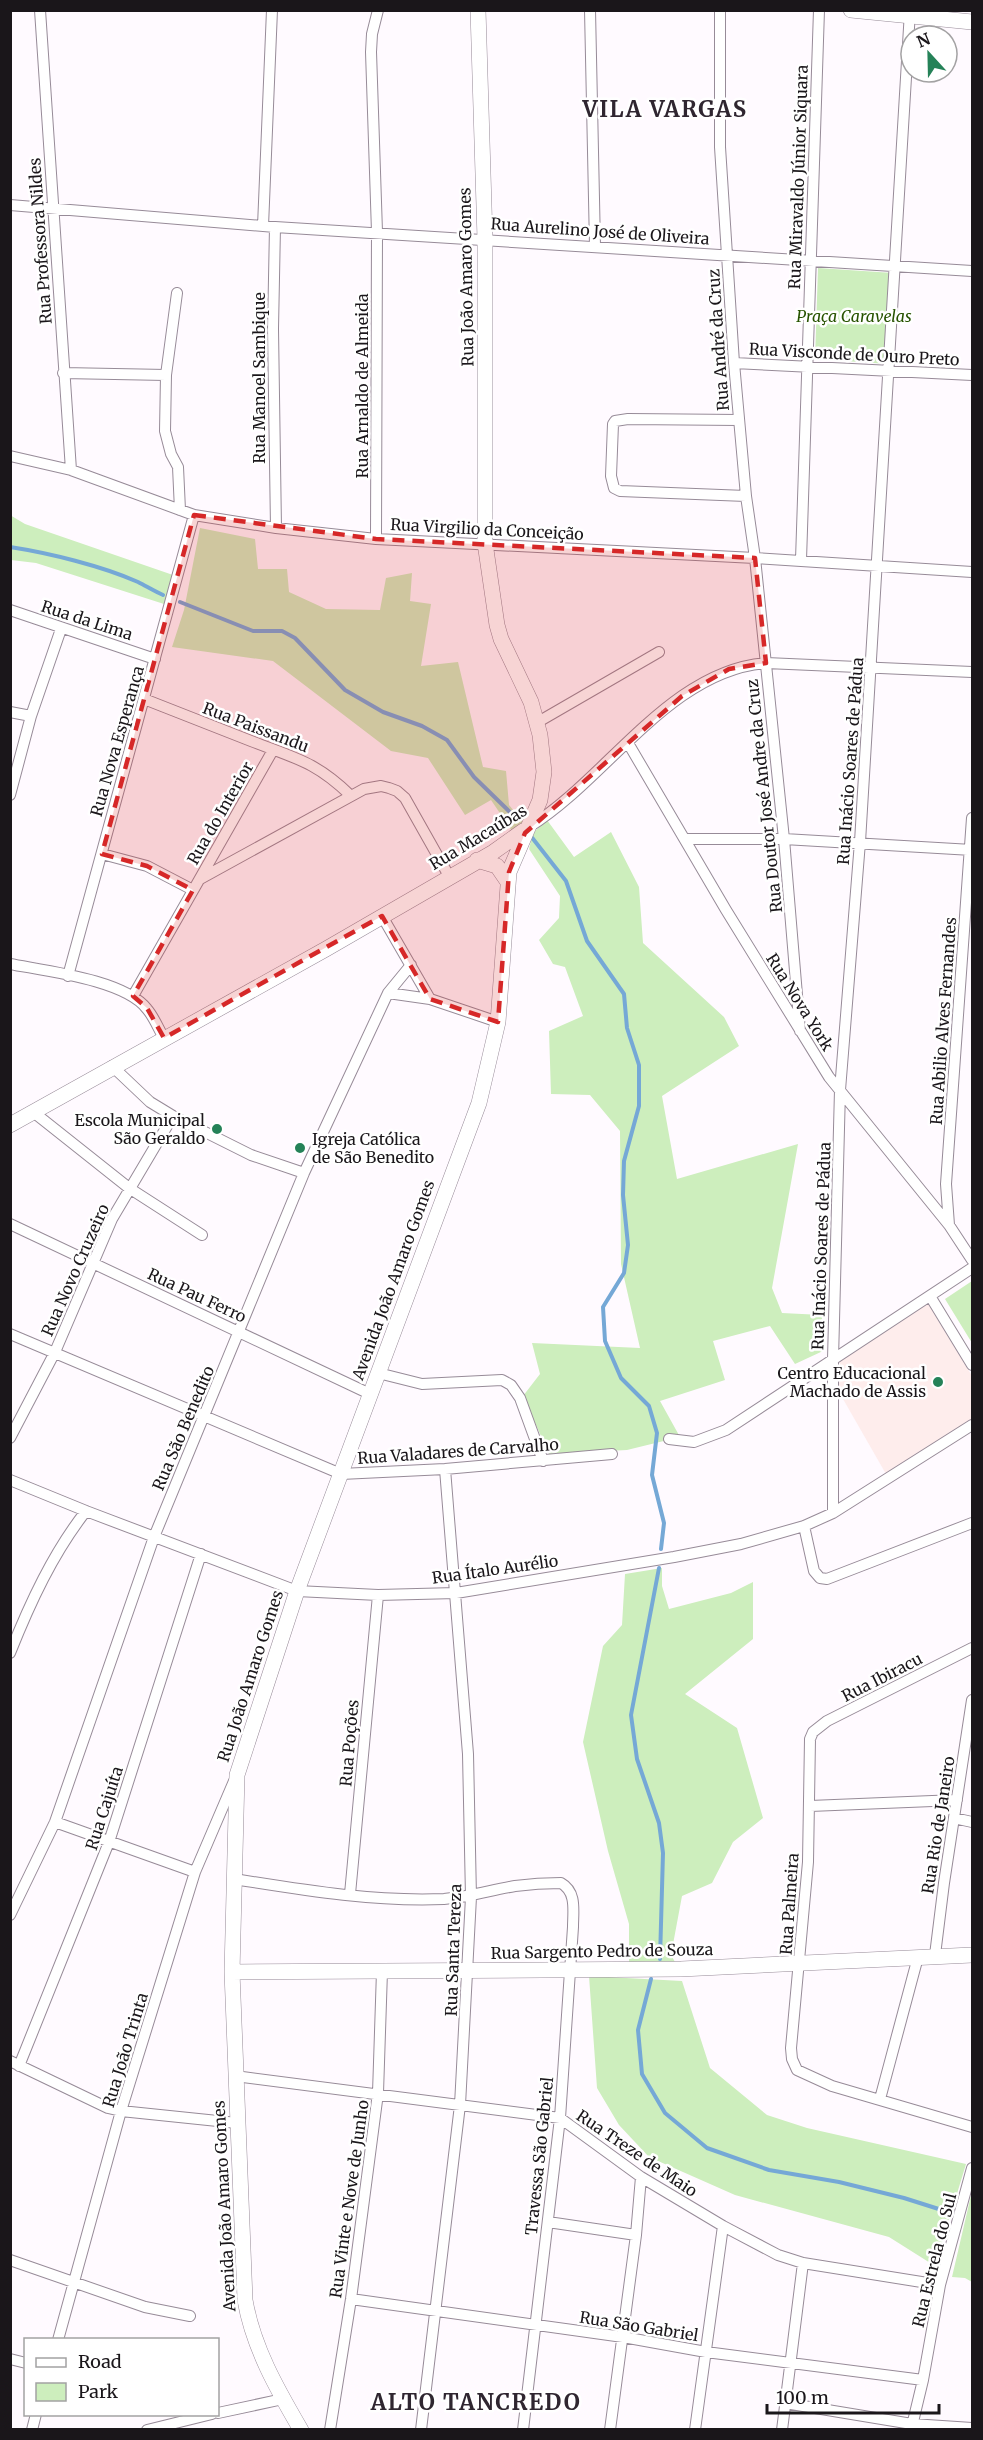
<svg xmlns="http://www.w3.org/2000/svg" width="983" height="2440" viewBox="0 0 983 2440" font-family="Merriweather,serif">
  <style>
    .education { fill: #feedec }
    .green { fill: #cdeebd }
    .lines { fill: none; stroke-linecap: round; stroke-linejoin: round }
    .stream { stroke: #75a8d6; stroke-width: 4 }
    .street-casing { stroke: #978b98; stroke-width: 12 }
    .secondary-casing { stroke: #978b98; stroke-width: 16 }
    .street { stroke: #fff; stroke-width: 10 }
    .secondary { stroke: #fff; stroke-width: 15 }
    .marked { fill: #d62828; fill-opacity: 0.2; stroke: #d62828; stroke-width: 4.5; stroke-dasharray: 12 8; stroke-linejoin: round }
    .poi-dot { fill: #258258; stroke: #fff; stroke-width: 2 }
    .labels { text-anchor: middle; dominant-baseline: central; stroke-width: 5; stroke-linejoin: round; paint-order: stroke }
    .street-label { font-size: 16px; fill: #1a161a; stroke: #fff }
    .park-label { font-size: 16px; font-style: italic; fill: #275300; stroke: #fff }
    .poi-label { font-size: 16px; fill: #1a161a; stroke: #fff; text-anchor: end }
    .district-label { font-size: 22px; font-weight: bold; letter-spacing: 1.5px; fill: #2f2630; stroke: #fff }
  </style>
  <rect width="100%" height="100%" fill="#fffaff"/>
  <path class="education" d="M927,1302L972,1376V1429L890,1481L839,1392L840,1359Z"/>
  <path class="green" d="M818,268L893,273L888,364L815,359Z
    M10,515L25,524L173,575L164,604L36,563L11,560Z
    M200,528L255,539L258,569H287L289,592L326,609L380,610L386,578L412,573L410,601L431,604L421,666L458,662L483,767L506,771L509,805L524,823L512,831L491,800L465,815L428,758L391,751L273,661L172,647L184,610Z
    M547,820L574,857L611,832L639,887L643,943L724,1017L739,1046L662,1096L677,1179L798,1144L772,1288L782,1313L822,1315L823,1351L795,1364L770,1326L713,1341L725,1380L660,1401L680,1437L627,1450L549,1454L523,1396L540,1374L532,1343L640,1348L621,1264L620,1131L590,1095L551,1094L549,1031L583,1016L565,967L553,964L539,940L559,918L560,896L529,849L533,833Z
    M972,1281V1343L945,1299Z
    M662,1568V1586L669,1609L731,1593L753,1582V1639L685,1694L737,1728L763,1818L733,1842L712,1883L682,1896L671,1955L675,1962L629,1964V1924L608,1851L583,1742L603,1646L622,1625L625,1574Z
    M589,1976L682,1981L710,2068L767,2115L807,2128L966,2164L935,2266L889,2237L735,2195L649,2157L619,2125L597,2088Z
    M972,2191V2282L965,2278L952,2277Z"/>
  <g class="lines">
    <path class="stream" d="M10,547C49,553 102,566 138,582C146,586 154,591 163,595
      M180,602L253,631H282L295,638L345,690L383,712L422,726L447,740L474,777L516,818
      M530,835L566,881L587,941L624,994L627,1028L639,1065V1106L624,1161L623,1195L628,1245L624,1273L603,1307L605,1341L621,1378L649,1406L657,1433L652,1475L664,1523L661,1549
      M659,1568L631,1715L637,1759L659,1823L663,1853L660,1959
      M651,1979L638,2030L642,2074L665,2113L707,2148L769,2170L839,2182L904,2198L945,2211"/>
    <g class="street-casing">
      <path id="street" d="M40,10L71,470
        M590,10L595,246
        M720,10V147L734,363L746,496L755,558L784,839L800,1031
        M10,205L275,227L972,271
        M263,226L272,10
        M275,227L273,329L276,528
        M177,293L166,375L165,431L171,454L178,467L180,510
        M734,363L972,375
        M63,373L166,375
        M739,420L628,419L615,421L613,424L611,476L614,488L620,491L746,496
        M10,456L71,470L194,515L276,528L376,539L755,558L972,572
        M376,539L377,232L371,52L372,34L378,10
        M801,560L819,10
        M10,610L155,659
        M144,699C180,713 215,727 251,741C294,758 315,761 350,795
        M10,712L31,716
        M538,722L659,652
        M628,743L726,910L829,1077L949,1225L972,1260
        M10,795L31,716L61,629
        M529,827C607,779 670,670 766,663L972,672
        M685,839H784L972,850
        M102,854L147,866L193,890
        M200,879L364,789L381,786L389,788L397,791L405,798L449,876
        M382,916L430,999
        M10,964C46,971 125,980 147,1009C154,1017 158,1028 164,1038
        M68,976L194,515
        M388,993L430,999L498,1022
        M133,996L273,750
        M112,1066L150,1102L173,1116L251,1155L304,1173
        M32,1111L129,1188L202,1235
        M10,1224L370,1394
        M949,1225L946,1184L972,818
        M930,1296L972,1365
        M10,1334L341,1474L445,1469L612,1454
        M378,1373L422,1384L502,1380L511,1385L520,1398L543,1461
        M10,1438L55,1352L112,1219L173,1116
        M669,1439L694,1442L726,1430L972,1268
        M10,1480L86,1511L297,1591L378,1595L456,1593L674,1557L741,1544L804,1526L833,1513L972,1425
        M833,1513V1359L840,1090L860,842L910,11
        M804,1526L814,1571L820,1578L827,1579L972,1523
        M972,1648L827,1721L813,1732L810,1739L808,1862L791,2048L792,2059L797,2070L832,2086L972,2127
        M10,1653C30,1603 53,1553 86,1511
        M810,1806L957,1800
        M954,1818L972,1822
        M55,1822L195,1872
        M234,1879C303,1890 374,1902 444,1899C469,1897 491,1890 515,1886C530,1884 546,1883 561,1883C577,1892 573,1911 573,1927L560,2118L523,2430
        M350,1894L378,1595
        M10,1915L55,1822L154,1537L304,1173L388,993L411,965
        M935,1955L944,1883L972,1700
        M10,2061L108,2108L121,2111L237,2123
        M19,2066L109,1842L201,1554
        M235,2076L560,2118L641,2177L723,2226L778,2255L803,2263L940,2285
        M880,2099L918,1957
        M548,2222L636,2235
        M10,2260L145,2307L190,2316
        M351,2299L623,2337L706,2352L923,2380
        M58,2340L121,2111L195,1872L234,1781
        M10,2359L26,2363
        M785,2403L912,2424L972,2428
        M218,2413L283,2399
        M32,2430L36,2414
        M147,2430L212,2414
        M330,2430L351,2299L378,2093L382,1971
        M421,2430L460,2105L471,1897L468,1754L445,1469
        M610,2430L636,2235L641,2177
        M695,2430L723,2226
        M782,2430L803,2263
        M911,2430L923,2380L940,2285L972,2168"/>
    </g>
    <g class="secondary-casing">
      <path id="secondary" d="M851,10L972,22
        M477,860L497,866L508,882
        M10,1125L326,949L492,853L523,831
        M232,1972L681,1969L972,1955
        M301,2430C277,2389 253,2347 245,2300L232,1972L237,1775L297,1591L479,1103L498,1022L509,872L540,800L544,772L540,735L531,702L501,639L497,625L485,543V239L478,10"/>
    </g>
    <use href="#street" class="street"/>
    <use href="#secondary" class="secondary"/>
  </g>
  <path class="marked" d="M194,515L376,539L755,558L766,663L729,669L682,696L525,833L509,872L498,1022L430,999L382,916L164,1038L147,1008L133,996L193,890L147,866L102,854Z"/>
  <g class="poi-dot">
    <circle cx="217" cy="1129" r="6"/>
    <circle cx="300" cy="1148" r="6"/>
    <circle cx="938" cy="1382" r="6"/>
  </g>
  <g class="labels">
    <g class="street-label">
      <text transform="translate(798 177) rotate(-88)">Rua Miravaldo Júnior Siquara</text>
      <text transform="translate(600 231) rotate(4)">Rua Aurelino José de Oliveira</text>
      <text transform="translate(40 241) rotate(-94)">Rua Professora Nildes</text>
      <text transform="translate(466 277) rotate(-91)">Rua João Amaro Gomes</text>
      <text transform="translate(718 340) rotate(-94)">Rua André da Cruz</text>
      <text transform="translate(854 354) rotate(3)">Rua Visconde de Ouro Preto</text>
      <text transform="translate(259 378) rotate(-90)">Rua Manoel Sambique</text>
      <text transform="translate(362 386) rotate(-90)">Rua Arnaldo de Almeida</text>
      <text transform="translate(487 529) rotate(3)">Rua Virgilio da Conceição</text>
      <text transform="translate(87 620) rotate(18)">Rua da Lima</text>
      <text transform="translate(256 727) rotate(21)">Rua Paissandu</text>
      <text transform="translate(117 741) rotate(-74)">Rua Nova Esperança</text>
      <text transform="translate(850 761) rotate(-86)">Rua Inácio Soares de Pádua</text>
      <text transform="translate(764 796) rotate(-96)">Rua Doutor José Andre da Cruz</text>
      <text transform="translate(220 813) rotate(-60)">Rua do Interior</text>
      <text transform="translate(478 837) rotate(-31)">Rua Macaúbas</text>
      <text transform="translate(800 1002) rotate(58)">Rua Nova York</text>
      <text transform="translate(943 1021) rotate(-86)">Rua Abilio Alves Fernandes</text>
      <text transform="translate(821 1246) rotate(-88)">Rua Inácio Soares de Pádua</text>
      <text transform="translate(75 1270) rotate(-66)">Rua Novo Cruzeiro</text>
      <text transform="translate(393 1280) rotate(-70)">Avenida João Amaro Gomes</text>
      <text transform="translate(197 1295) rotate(25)">Rua Pau Ferro</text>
      <text transform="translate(183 1428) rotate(-67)">Rua São Benedito</text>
      <text transform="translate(458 1451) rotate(-4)">Rua Valadares de Carvalho</text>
      <text transform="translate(495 1569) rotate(-8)">Rua Ítalo Aurélio</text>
      <text transform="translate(250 1676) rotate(-72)">Rua João Amaro Gomes</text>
      <text transform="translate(882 1677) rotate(-27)">Rua Ibiracu</text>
      <text transform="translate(349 1743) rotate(-85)">Rua Poções</text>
      <text transform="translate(104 1808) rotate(-72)">Rua Cajuíta</text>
      <text transform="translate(938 1825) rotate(-81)">Rua Rio de Janeiro</text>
      <text transform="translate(789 1904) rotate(-86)">Rua Palmeira</text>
      <text transform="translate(453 1950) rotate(-88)">Rua Santa Tereza</text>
      <text transform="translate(602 1951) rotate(-1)">Rua Sargento Pedro de Souza</text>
      <text transform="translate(125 2050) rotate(-73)">Rua João Trinta</text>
      <text transform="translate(637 2153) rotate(34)">Rua Treze de Maio</text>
      <text transform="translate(539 2156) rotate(-84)">Travessa São Gabriel</text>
      <text transform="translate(349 2199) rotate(-82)">Rua Vinte e Nove de Junho</text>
      <text transform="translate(224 2206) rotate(-93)">Avenida João Amaro Gomes</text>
      <text transform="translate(934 2260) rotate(-76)">Rua Estrela do Sul</text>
      <text transform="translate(639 2326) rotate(9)">Rua São Gabriel</text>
    </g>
    <g class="park-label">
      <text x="854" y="316">Praça Caravelas</text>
    </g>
    <g class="poi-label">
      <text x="205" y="1120">Escola Municipal<tspan x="205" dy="18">São Geraldo</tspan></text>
      <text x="312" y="1139" text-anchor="start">Igreja Católica<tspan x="312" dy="18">de São Benedito</tspan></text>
      <text x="926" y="1373">Centro Educacional<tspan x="926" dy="18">Machado de Assis</tspan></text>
    </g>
    <g class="district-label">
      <text x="665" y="109">VILA VARGAS</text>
      <text x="476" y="2402">ALTO TANCREDO</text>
    </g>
  </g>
  <rect width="983" height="2440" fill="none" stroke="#1a161a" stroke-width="24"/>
  <rect x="24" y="2338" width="195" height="78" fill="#ffffff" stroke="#a3a2a3" stroke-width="1.5"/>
  <rect x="36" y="2358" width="30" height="9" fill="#ffffff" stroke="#a3a2a3" stroke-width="1.5"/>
  <text x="78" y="2368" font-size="18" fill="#1a161a">Road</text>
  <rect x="36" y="2383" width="30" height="18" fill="#cdeebd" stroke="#a3a2a3" stroke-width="1.5"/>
  <text x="78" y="2398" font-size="18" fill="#1a161a">Park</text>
  <g transform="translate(929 54) rotate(338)"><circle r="28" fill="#ffffff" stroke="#a3a2a3" stroke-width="1.5"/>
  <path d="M0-4.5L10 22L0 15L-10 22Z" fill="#258258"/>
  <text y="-9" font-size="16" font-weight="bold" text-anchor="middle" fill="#1a161a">N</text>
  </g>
  <path d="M767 2404v9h172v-9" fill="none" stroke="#1a161a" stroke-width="3"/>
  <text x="776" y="2404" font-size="18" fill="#1a161a" stroke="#ffffff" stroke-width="4.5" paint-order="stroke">100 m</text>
</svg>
